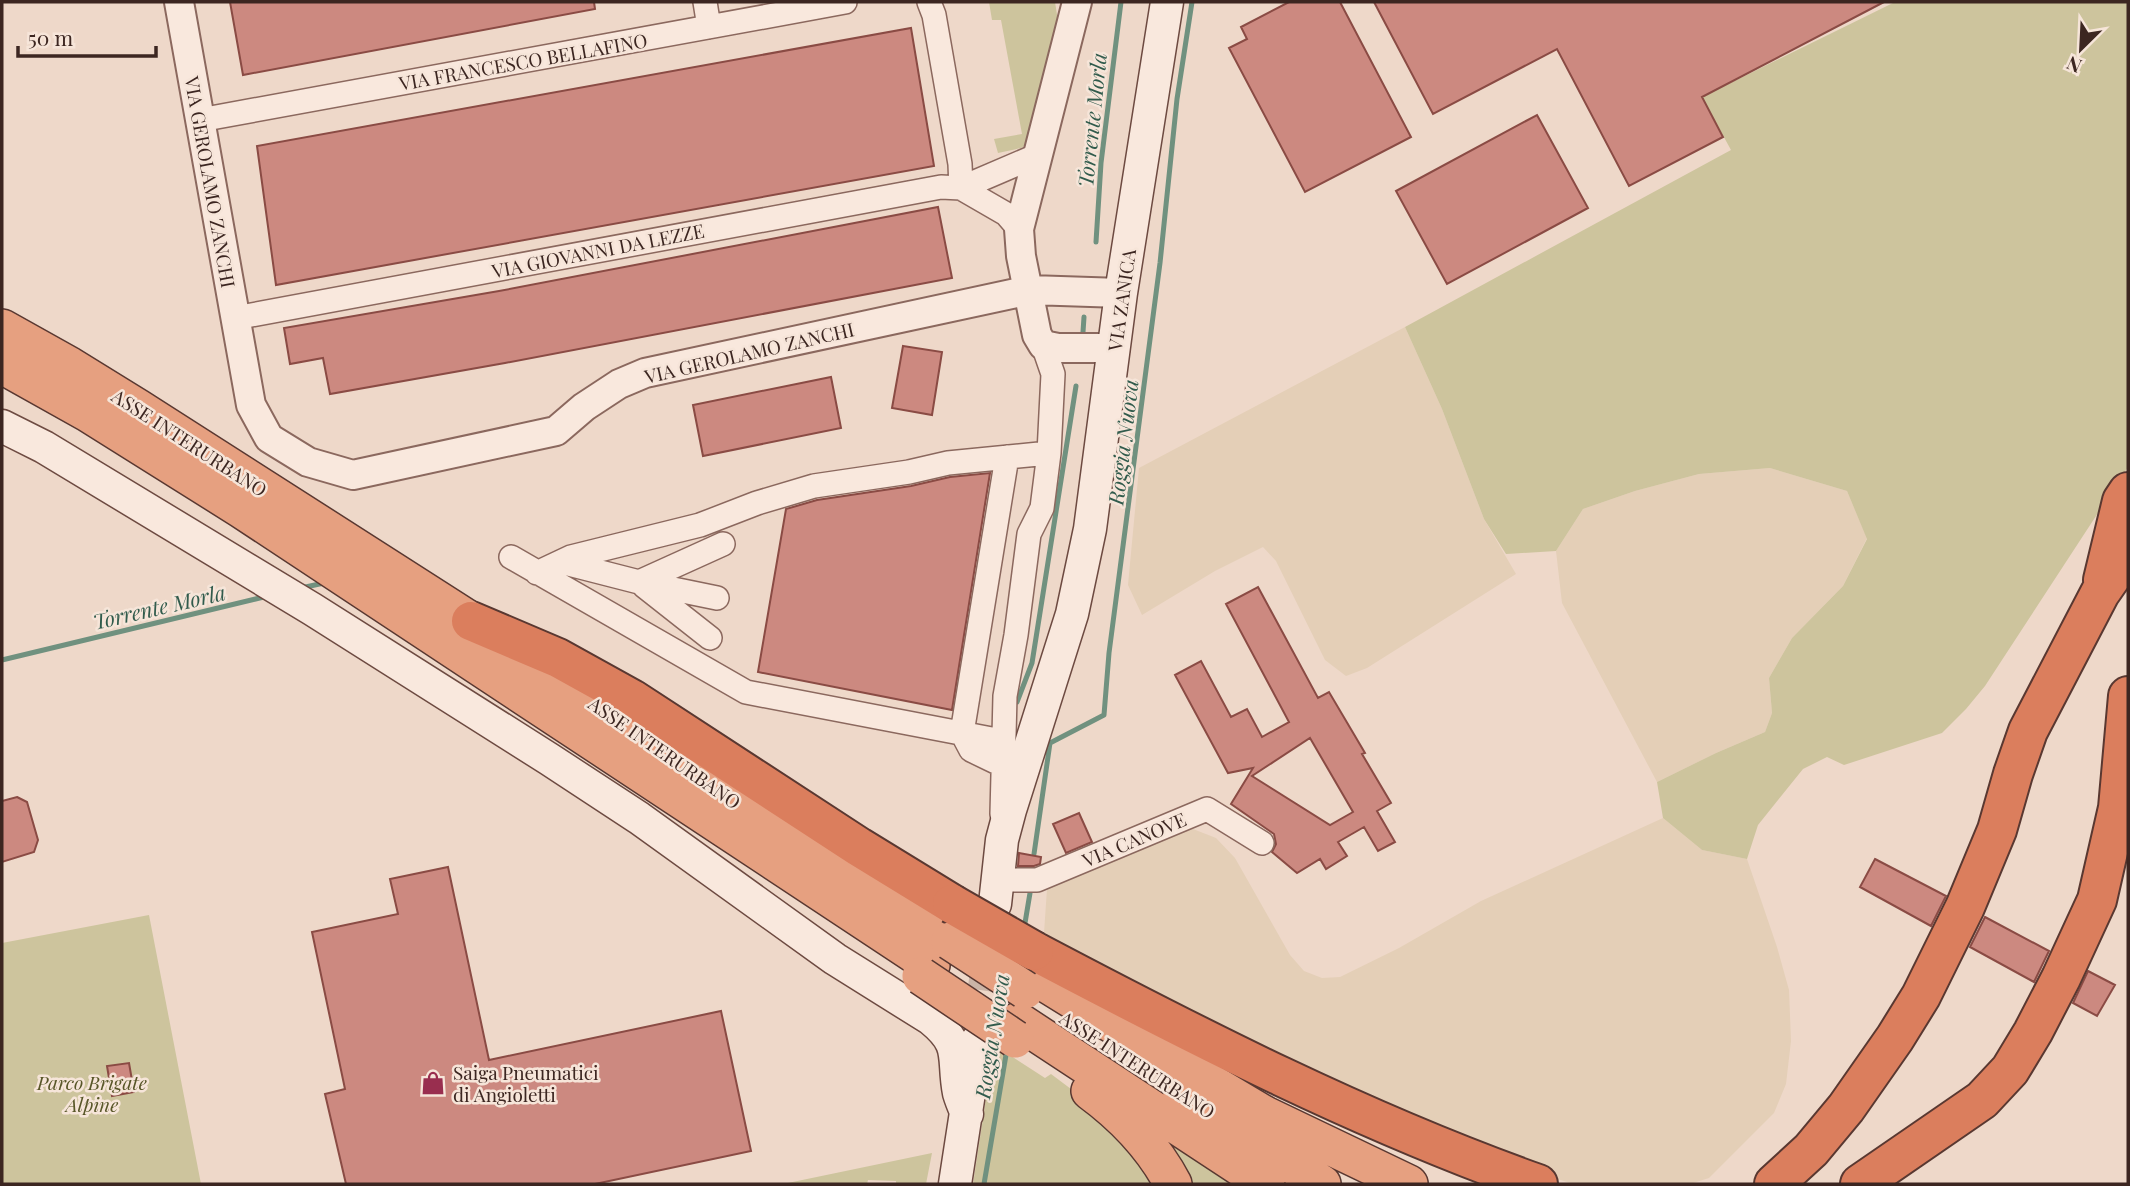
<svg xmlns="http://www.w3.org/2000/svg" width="2130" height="1186" viewBox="0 0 2130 1186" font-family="'Playfair Display',serif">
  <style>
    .farmland { fill: #e4cfb7 }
    .green { fill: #cdc49d }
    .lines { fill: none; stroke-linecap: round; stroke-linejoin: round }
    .stream { stroke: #70917f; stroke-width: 5 }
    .building { fill: #cc8980; stroke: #8a4b44; stroke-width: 2; fill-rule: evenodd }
    .secondary-tunnel { stroke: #cab4a7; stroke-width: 32; stroke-dasharray: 32 16; stroke-linecap: butt }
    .minor-casing { stroke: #8b685e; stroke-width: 26 }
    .tertiary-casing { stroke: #8b685e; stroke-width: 32 }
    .secondary-casing { stroke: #6d4a41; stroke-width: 35 }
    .trunk-casing { stroke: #593831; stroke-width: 40 }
    .motorway-casing { stroke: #593831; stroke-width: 42 }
    .minor { stroke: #f9e8dd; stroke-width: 23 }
    .tertiary { stroke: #f9e8dd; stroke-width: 28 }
    .secondary { stroke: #f9e8dd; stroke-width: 32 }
    .trunk { stroke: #e6a080; stroke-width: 37 }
    .motorway { stroke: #db7e5d; stroke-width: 38 }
    .trunk-bridge-casing { stroke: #593831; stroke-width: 40; stroke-linecap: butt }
    .motorway-bridge-casing { stroke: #593831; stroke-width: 42; stroke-linecap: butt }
    .trunk-bridge { stroke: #e6a080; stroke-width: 37 }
    .motorway-bridge { stroke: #db7e5d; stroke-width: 38 }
    .labels { text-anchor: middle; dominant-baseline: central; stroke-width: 5; stroke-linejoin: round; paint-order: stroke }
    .street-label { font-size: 19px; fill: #3c2621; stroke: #f6e5d9 }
    .poi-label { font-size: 19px; fill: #3c2621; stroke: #f6e5d9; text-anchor: start }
    .park-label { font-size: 19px; font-style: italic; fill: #585628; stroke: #f6e5d9 }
    .water-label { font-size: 21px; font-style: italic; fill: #315b4c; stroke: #f6e5d9 }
  </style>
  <rect width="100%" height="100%" fill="#eed8c9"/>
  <path class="farmland" d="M1405,327L1442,409L1484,519L1516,574L1367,668L1346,676L1325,660L1276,561L1263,547L1215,571L1142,615L1128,585L1139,468Z
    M1770,468L1847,491L1867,538L1843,586L1792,638L1769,678L1772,713L1765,732L1716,753L1657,782L1562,603L1556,551L1583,509L1635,491L1699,474Z
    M1663,818L1702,850L1747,859L1777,947L1789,990L1791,1041L1786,1084L1774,1113L1709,1178L1690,1184H1574L1503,1163L1403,1119L1099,965L1044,933L1047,889L1158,839L1193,829L1216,838L1235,858L1290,955L1304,971L1322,978L1340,977L1399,948L1481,901Z"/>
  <path class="green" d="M989,2H1055L1058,21L1032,141L1021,148L998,153L994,139L1022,134L1001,20H992Z
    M1895,2H2128V467L1985,686L1966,709L1942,733L1844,765L1827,757L1803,769L1758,825L1747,859L1702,850L1663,818L1657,782L1716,753L1765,732L1772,713L1769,678L1792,638L1843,586L1867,539L1847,491L1770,468L1699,474L1635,491L1583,509L1556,551L1506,554L1484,519L1442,409L1405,327L1731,150L1702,97Z
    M149,915L201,1184H2V943Z
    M994,1045L1045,1078L1051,1074L1111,1119L1162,1184H973Z
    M1136,1114L1237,1184H1185Z
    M932,1153L926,1184H896V1181L868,1180L867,1184H783Z"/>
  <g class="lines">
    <path class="stream" d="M1096,242L1101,163L1121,2
      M1083,332L1084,317
      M301,588L324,583
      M2,660L268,596
      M1017,702L1032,663L1076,386
      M1034,854L1050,743L1104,715L1109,653L1160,263L1177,99L1192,2
      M1024,929L1030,893
      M984,1184L1007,1049"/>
  </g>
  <path class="building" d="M230,2H594L595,9L243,75Z
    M1289,2H1340L1411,137L1305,192L1229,48L1247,39L1241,27Z
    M1374,2H1884L1702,97L1723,137L1629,186L1557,49L1433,114Z
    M911,28L934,166L276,285L257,146Z
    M1537,115L1588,208L1447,284L1396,191Z
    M938,207L952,278L505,363L330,394L323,358L290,364L284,328L499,291Z
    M903,346L942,352L932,415L892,408Z
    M831,377L841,428L703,456L693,405Z
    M990,473L952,710L758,672L786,509L817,500L911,486L950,477Z
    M1258,587L1318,698L1329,692L1365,753L1362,754L1391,803L1377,811L1395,842L1378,851L1364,827L1338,842L1347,856L1326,869L1320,859L1297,873L1272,852L1276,844L1274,834L1231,804L1253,768L1228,773L1175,675L1201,661L1231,717L1247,709L1262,737L1289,722L1226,604ZM1310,738L1353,812L1330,825L1252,776Z
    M17,797L27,802L38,840L34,852L2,862V801Z
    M1079,813L1092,842L1066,853L1053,824Z
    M1019,853L1041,857L1040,864L1034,866H1018Z
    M1875,859L1946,896L1931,926L1860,887Z
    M448,867L489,1060L721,1011L751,1151L595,1184H346L325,1094L345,1089L312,932L398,914L390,879Z
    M1985,917L2049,951L2034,982L1970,947Z
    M2088,971L2115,985L2097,1016L2073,1003Z
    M129,1063L134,1092L112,1096L107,1066Z"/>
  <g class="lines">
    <path class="secondary-tunnel" d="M977,1038L990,944"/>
    <g class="minor-casing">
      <path id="minor" d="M705,2L709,27
        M929,2L934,15L960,164L961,188
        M200,120L845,2
        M961,188L1038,155
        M235,318L941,187L961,188L1006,214L1019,229
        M511,557L746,692L1002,741
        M561,562L639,582L717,598
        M537,573L571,557L700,525L757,503L814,486L909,472L948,463L1049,453
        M639,582L723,544
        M644,586L710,638
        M1002,765L971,750L962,733L1007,457
        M1002,814L1005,696L1016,635L1029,534L1042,508L1049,453L1053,374L1043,345
        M998,880H1037L1207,809L1262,843"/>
    </g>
    <g class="tertiary-casing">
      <path id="tertiary" d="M179,2L251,405L269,438L308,462L353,475L556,431L584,407L619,384L645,373L1030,290L1121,293
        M1077,2L1019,229L1021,256L1037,335L1043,345L1058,348H1115"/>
    </g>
    <g class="secondary-casing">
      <path id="secondary" d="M2,426L44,447L312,609L549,759L639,818L835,959L931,1019C964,1046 952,1057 959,1093C961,1100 964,1107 967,1114
        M995,904L1002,840L1010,810L1072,614L1090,529L1121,293L1167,2
        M955,1184L977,1041"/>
    </g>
    <g class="trunk-casing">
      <path id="trunk" d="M2,328L70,366L138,408L471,621L602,708L683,766L950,941
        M2,365L88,413L241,509L931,965
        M1026,971L1107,1021L1265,1115L1409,1184
        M1018,1021L1266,1184
        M1090,1091C1124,1116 1153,1146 1173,1184
        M1182,1094L1322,1184"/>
    </g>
    <g class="motorway-casing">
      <path id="motorway" d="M2103,580L2122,501L2128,492
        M471,621L558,658L632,699L859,847L952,904
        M1034,951C1197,1037 1363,1122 1538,1184
        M1774,1184L1811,1150L1846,1108L1895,1038L1921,996L1965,907L1997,830L2013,774L2028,731L2100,593L2128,553
        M1860,1184L1982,1100L2010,1070L2033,1032L2061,978L2097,900L2118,808L2128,696"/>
    </g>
    <use href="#minor" class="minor"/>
    <use href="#tertiary" class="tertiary"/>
    <use href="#secondary" class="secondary"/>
    <use href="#trunk" class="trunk"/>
    <use href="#motorway" class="motorway"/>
    <g class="trunk-bridge-casing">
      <path id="trunk-bridge" d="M950,941L1025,990
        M921,976L1015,1039"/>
    </g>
    <g class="motorway-bridge-casing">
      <path id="motorway-bridge" d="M952,904L1034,951"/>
    </g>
    <use href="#trunk-bridge" class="trunk-bridge"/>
    <use href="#motorway-bridge" class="motorway-bridge"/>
  </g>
  <defs>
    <g id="shop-bare" transform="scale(1.89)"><path d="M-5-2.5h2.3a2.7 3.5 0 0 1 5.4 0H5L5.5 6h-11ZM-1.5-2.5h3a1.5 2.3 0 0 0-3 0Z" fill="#992e4f" stroke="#f6e5d9" stroke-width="2.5" paint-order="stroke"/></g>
  </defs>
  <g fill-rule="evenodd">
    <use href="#shop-bare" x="433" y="1083"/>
  </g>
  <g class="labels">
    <g class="street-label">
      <text transform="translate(523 61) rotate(-10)">VIA FRANCESCO BELLAFINO</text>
      <text transform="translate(211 182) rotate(80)">VIA GEROLAMO ZANCHI</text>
      <text transform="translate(598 250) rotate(-11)">VIA GIOVANNI DA LEZZE</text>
      <text transform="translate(1121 300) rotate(-82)">VIA ZANICA</text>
      <text transform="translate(749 352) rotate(-13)">VIA GEROLAMO ZANCHI</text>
      <text transform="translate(190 442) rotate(33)">ASSE INTERURBANO</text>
      <text transform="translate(665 752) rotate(35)">ASSE INTERURBANO</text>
      <text transform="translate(1134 839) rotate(-23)">VIA CANOVE</text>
      <text transform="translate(1138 1064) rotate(33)">ASSE INTERURBANO</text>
    </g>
    <g class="poi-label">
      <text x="453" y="1072">Saiga Pneumatici<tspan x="453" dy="22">di Angioletti</tspan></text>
    </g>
    <g class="park-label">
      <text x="92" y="1082">Parco Brigate<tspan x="92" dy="22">Alpine</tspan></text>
    </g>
    <g class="water-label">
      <text transform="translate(1091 120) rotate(-84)">Torrente Morla</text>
      <text transform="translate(1122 442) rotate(-83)">Roggia Nuova</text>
      <text transform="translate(159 606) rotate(-13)">Torrente Morla</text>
      <text transform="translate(991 1036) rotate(-81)">Roggia Nuova</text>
    </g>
  </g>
  <rect width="2130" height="1186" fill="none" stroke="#3c2621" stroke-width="7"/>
  <g transform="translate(2081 49) rotate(204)" stroke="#f6e5d9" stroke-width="5" paint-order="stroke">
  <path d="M0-5L12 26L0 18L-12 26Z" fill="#3c2621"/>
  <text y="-10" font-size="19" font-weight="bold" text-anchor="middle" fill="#3c2621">N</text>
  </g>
  <path d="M18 46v10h138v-10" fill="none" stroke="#3c2621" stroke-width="3.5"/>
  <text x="28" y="46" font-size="21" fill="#3c2621" stroke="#f6e5d9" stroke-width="5" paint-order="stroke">50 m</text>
</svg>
